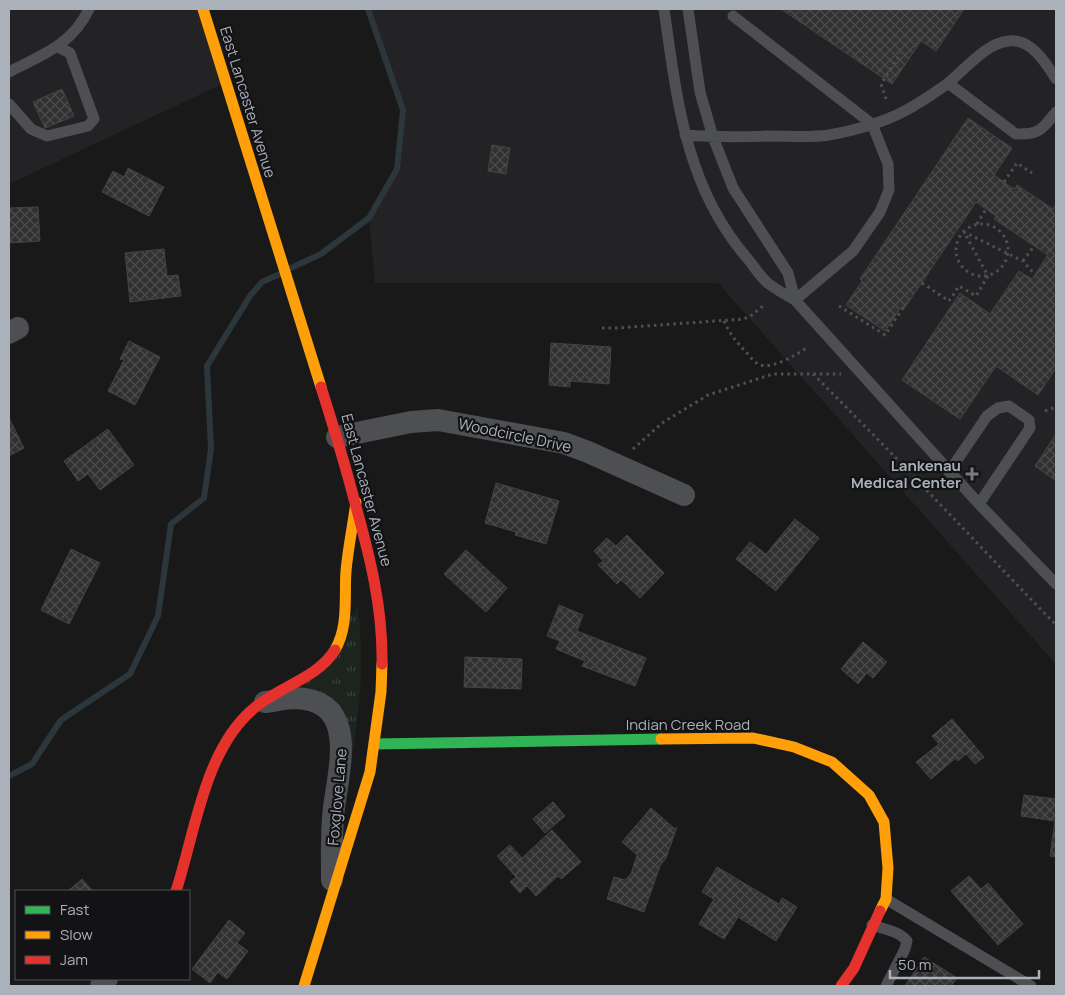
<svg xmlns="http://www.w3.org/2000/svg" width="1065" height="995" viewBox="0 0 1065 995" font-family="Manrope,sans-serif">
  <style>
    .built { fill: #232325 }
    .grass { fill: url(#grass-tufts) }
    .lines { fill: none; stroke-linecap: round; stroke-linejoin: round }
    .stream { stroke: #2b373c; stroke-width: 6 }
    .building { fill: url(#building-cross-hatch); stroke: #414345 }
    .path { stroke: #4f5054; stroke-width: 3; stroke-dasharray: 2.5 4; stroke-linecap: butt }
    .lane { stroke: #4d4f52; stroke-width: 11 }
    .street { stroke: #4d4f52; stroke-width: 22 }
    .fast { stroke: #30b455; stroke-width: 11 }
    .slow { stroke: #ff9f0a; stroke-width: 11 }
    .jam { stroke: #e5322d; stroke-width: 11 }
    .poi-dot { fill: #777c82; stroke: #131315; stroke-width: 2 }
    .labels { text-anchor: middle; dominant-baseline: central; stroke-width: 4.5; stroke-linejoin: round; paint-order: stroke }
    .street-label { font-size: 15px; fill: #aab1ba; stroke: #131315 }
    .poi-label { font-size: 15px; font-weight: bold; fill: #aab1ba; stroke: #131315; text-anchor: end }
  </style>
  <defs>
    <pattern id="grass-tufts" width="24" height="20" patternUnits="userSpaceOnUse" patternTransform="scale(1.25)"><rect width="24" height="20" fill="#1d241d"/><path d="M3 7l-1-3M5 7V3M7 7l1-3M15 17l-1-3M17 17v-4M19 17l1-3" fill="none" stroke="#3b413c"/></pattern>
    <pattern id="building-cross-hatch" width="8" height="8" patternUnits="userSpaceOnUse" patternTransform="scale(1.25)"><rect width="8" height="8" fill="#313131"/><path d="M0 0l8 8M0 8l8-8" fill="none" stroke="#4c4c4d"/></pattern>
  </defs>
  <rect width="100%" height="100%" fill="#191919"/>
  <path class="built" d="M9,9H203L227,82L9,184Z
    M368,9H1056V664L718,283H375L369,218L397,169L403,110Z"/>
  <path class="grass" d="M358,606C359,621 361,637 361,653C362,693 356,734 349,773L350,745L300,689Z"/>
  <g class="lines">
    <path class="stream" d="M291,268L321,254L369,218L397,169L403,110L368,9
      M9,776L32,764L61,720L130,674L158,616L171,524L204,498L211,449L207,366L250,296L262,282L280,274"/>
  </g>
  <path class="building" d="M781,9H964L936,51L921,41L892,84Z
    M62,89L74,116L45,128L33,102Z
    M968,118L1012,148L994,175L1014,189L1017,185L1053,209L1056,204V368L1038,395L996,366L960,419L902,380L960,293L990,314L1019,271L1032,279L1048,255L994,219L996,216L976,202L904,309L901,307L885,331L846,305L862,281L860,279Z
    M492,145L510,148L506,174L488,171Z
    M128,168L164,187L149,216L102,192L113,171L124,177Z
    M38,207L40,241L9,243V208Z
    M164,249L167,276L178,275L181,296L130,302L125,253Z
    M129,341L160,357L135,405L108,391L124,360L120,359Z
    M551,343L611,347L609,384L570,381V387L549,385Z
    M9,418L24,448L9,456Z
    M108,429L134,465L100,490L88,474L78,481L64,461Z
    M1056,434V481L1035,466Z
    M496,483L559,501L546,544L515,535L516,532L485,523Z
    M795,519L819,538L776,591L736,559L750,542L766,554Z
    M627,535L664,573L640,598L621,580L617,584L598,565L603,561L594,551L607,538L616,546Z
    M71,549L100,563L69,624L41,610Z
    M466,550L507,588L486,612L444,574Z
    M559,605L583,615L577,631L646,658L635,686L582,666L585,661L556,649L560,641L547,636Z
    M863,642L887,662L873,678L867,673L858,684L841,669Z
    M465,657L522,659L521,689L464,687Z
    M952,719L984,757L975,764L966,754L958,761L956,758L931,779L916,762L939,744L932,736Z
    M1024,795L1056,799V857L1050,856L1055,821L1021,816Z
    M553,802L565,816L545,833L533,819Z
    M651,808L675,829L677,827L666,858L660,866L644,912L607,899L614,877L625,880L631,874L637,855L622,842Z
    M552,830L581,862L561,879L558,876L536,896L527,886L520,893L510,882L516,877L497,856L510,845L522,858Z
    M717,867L779,904L782,898L797,907L776,941L738,917L724,939L699,924L714,899L702,892Z
    M969,876L981,889L988,883L1023,924L998,945L951,891Z
    M82,879L93,891H68Z
    M229,920L245,933L237,943L248,951L227,979L218,972L210,983L192,969Z
    M924,957L957,978L951,986H905Z"/>
  <g class="lines">
    <path class="path" d="M886,99L881,84L901,53
      M1004,182L1017,163L1032,173
      M956 250a26 26 0 1 1 52 0a26 26 0 1 1-52 0Z
      M977,224L986,209
      M1023,261L1034,246
      M922,283L949,301L959,286L976,296L988,276L964,232L1023,261L1035,275
      M839,306L885,335L903,308
      M724,321C729,333 736,341 744,350C748,354 753,361 758,364C770,371 798,354 808,347
      M602,328H617L744,319L752,315L763,306
      M813,374C896,456 975,542 1056,625
      M1045,411L1056,407
      M633,449L662,423L708,395L773,374H841"/>
    <path class="lane" d="M664,9C677,99 685,186 747,258C754,266 760,277 769,284C777,290 786,295 795,300L979,504L1056,584
      M688,9L700,92L713,137L733,188L788,273L795,300
      M733,16L872,124L888,164L889,190L880,212L853,251L795,300
      M9,72C42,55 72,45 89,9
      M948,83L1016,134C1039,135 1043,129 1056,112
      M9,104L31,129L47,136L88,126L94,119L70,53L58,47
      M685,135C713,137 740,137 768,136C788,136 810,138 829,135C857,130 888,121 912,107C924,100 936,92 947,84C965,70 985,43 1009,41C1031,38 1046,63 1056,79
      M949,472L987,416L998,408L1009,406L1029,420L1030,428L979,504
      M886,899L1031,986
      M872,925C883,929 899,931 907,941L905,949L886,986"/>
    <path class="street" d="M9,333L18,328
      M337,437L411,422L438,420L564,443L588,452L684,495
      M265,702C275,701 286,698 295,698C359,700 339,767 334,808C331,831 332,856 332,880
      M101,986L107,979"/>
    <path class="fast" d="M375,744L661,739"/>
    <path class="slow" d="M203,9L321,387
      M335,650C349,626 344,597 346,571C348,548 353,525 356,502
      M661,739L753,738L794,747L832,762L869,795L884,822L888,868L886,899L880,911
      M304,986L370,772L381,692L382,664"/>
    <path class="jam" d="M321,387C333,425 345,464 355,503C370,557 383,608 382,664
      M176,891C195,833 204,752 252,710C277,687 317,679 335,650
      M841,986L854,968L880,911"/>
  </g>
  <path class="poi-dot" d="M969.5 466.5h5v5h5v5h-5v5h-5v-5h-5v-5h5z"/>
  <g class="labels">
    <g class="street-label">
      <text transform="translate(248 102) rotate(73)">East Lancaster Avenue</text>
      <text transform="translate(515 435) rotate(12)">Woodcircle Drive</text>
      <text transform="translate(367 490) rotate(75)">East Lancaster Avenue</text>
      <text x="688" y="724">Indian Creek Road</text>
      <text transform="translate(337 797) rotate(-85)">Foxglove Lane</text>
    </g>
    <g class="poi-label">
      <text x="961" y="465">Lankenau<tspan x="961" dy="17">Medical Center</tspan></text>
    </g>
  </g>
  <rect width="1065" height="995" fill="none" stroke="#aab1ba" stroke-width="20"/>
  <rect x="15" y="890" width="175" height="90" fill="#131315" stroke="#4f5257"/>
  <rect x="25" y="906" width="25" height="8" fill="#30b455" stroke="#4f5257"/>
  <text x="60" y="915" font-size="15" fill="#aab1ba">Fast</text>
  <rect x="25" y="931" width="25" height="8" fill="#ff9f0a" stroke="#4f5257"/>
  <text x="60" y="940" font-size="15" fill="#aab1ba">Slow</text>
  <rect x="25" y="956" width="25" height="8" fill="#e5322d" stroke="#4f5257"/>
  <text x="60" y="965" font-size="15" fill="#aab1ba">Jam</text>
  <path d="M890 970v8h149v-8" fill="none" stroke="#aab1ba" stroke-width="2.5"/>
  <text x="898" y="970" font-size="15" fill="#aab1ba" stroke="#131315" stroke-width="4" paint-order="stroke">50 m</text>
</svg>
